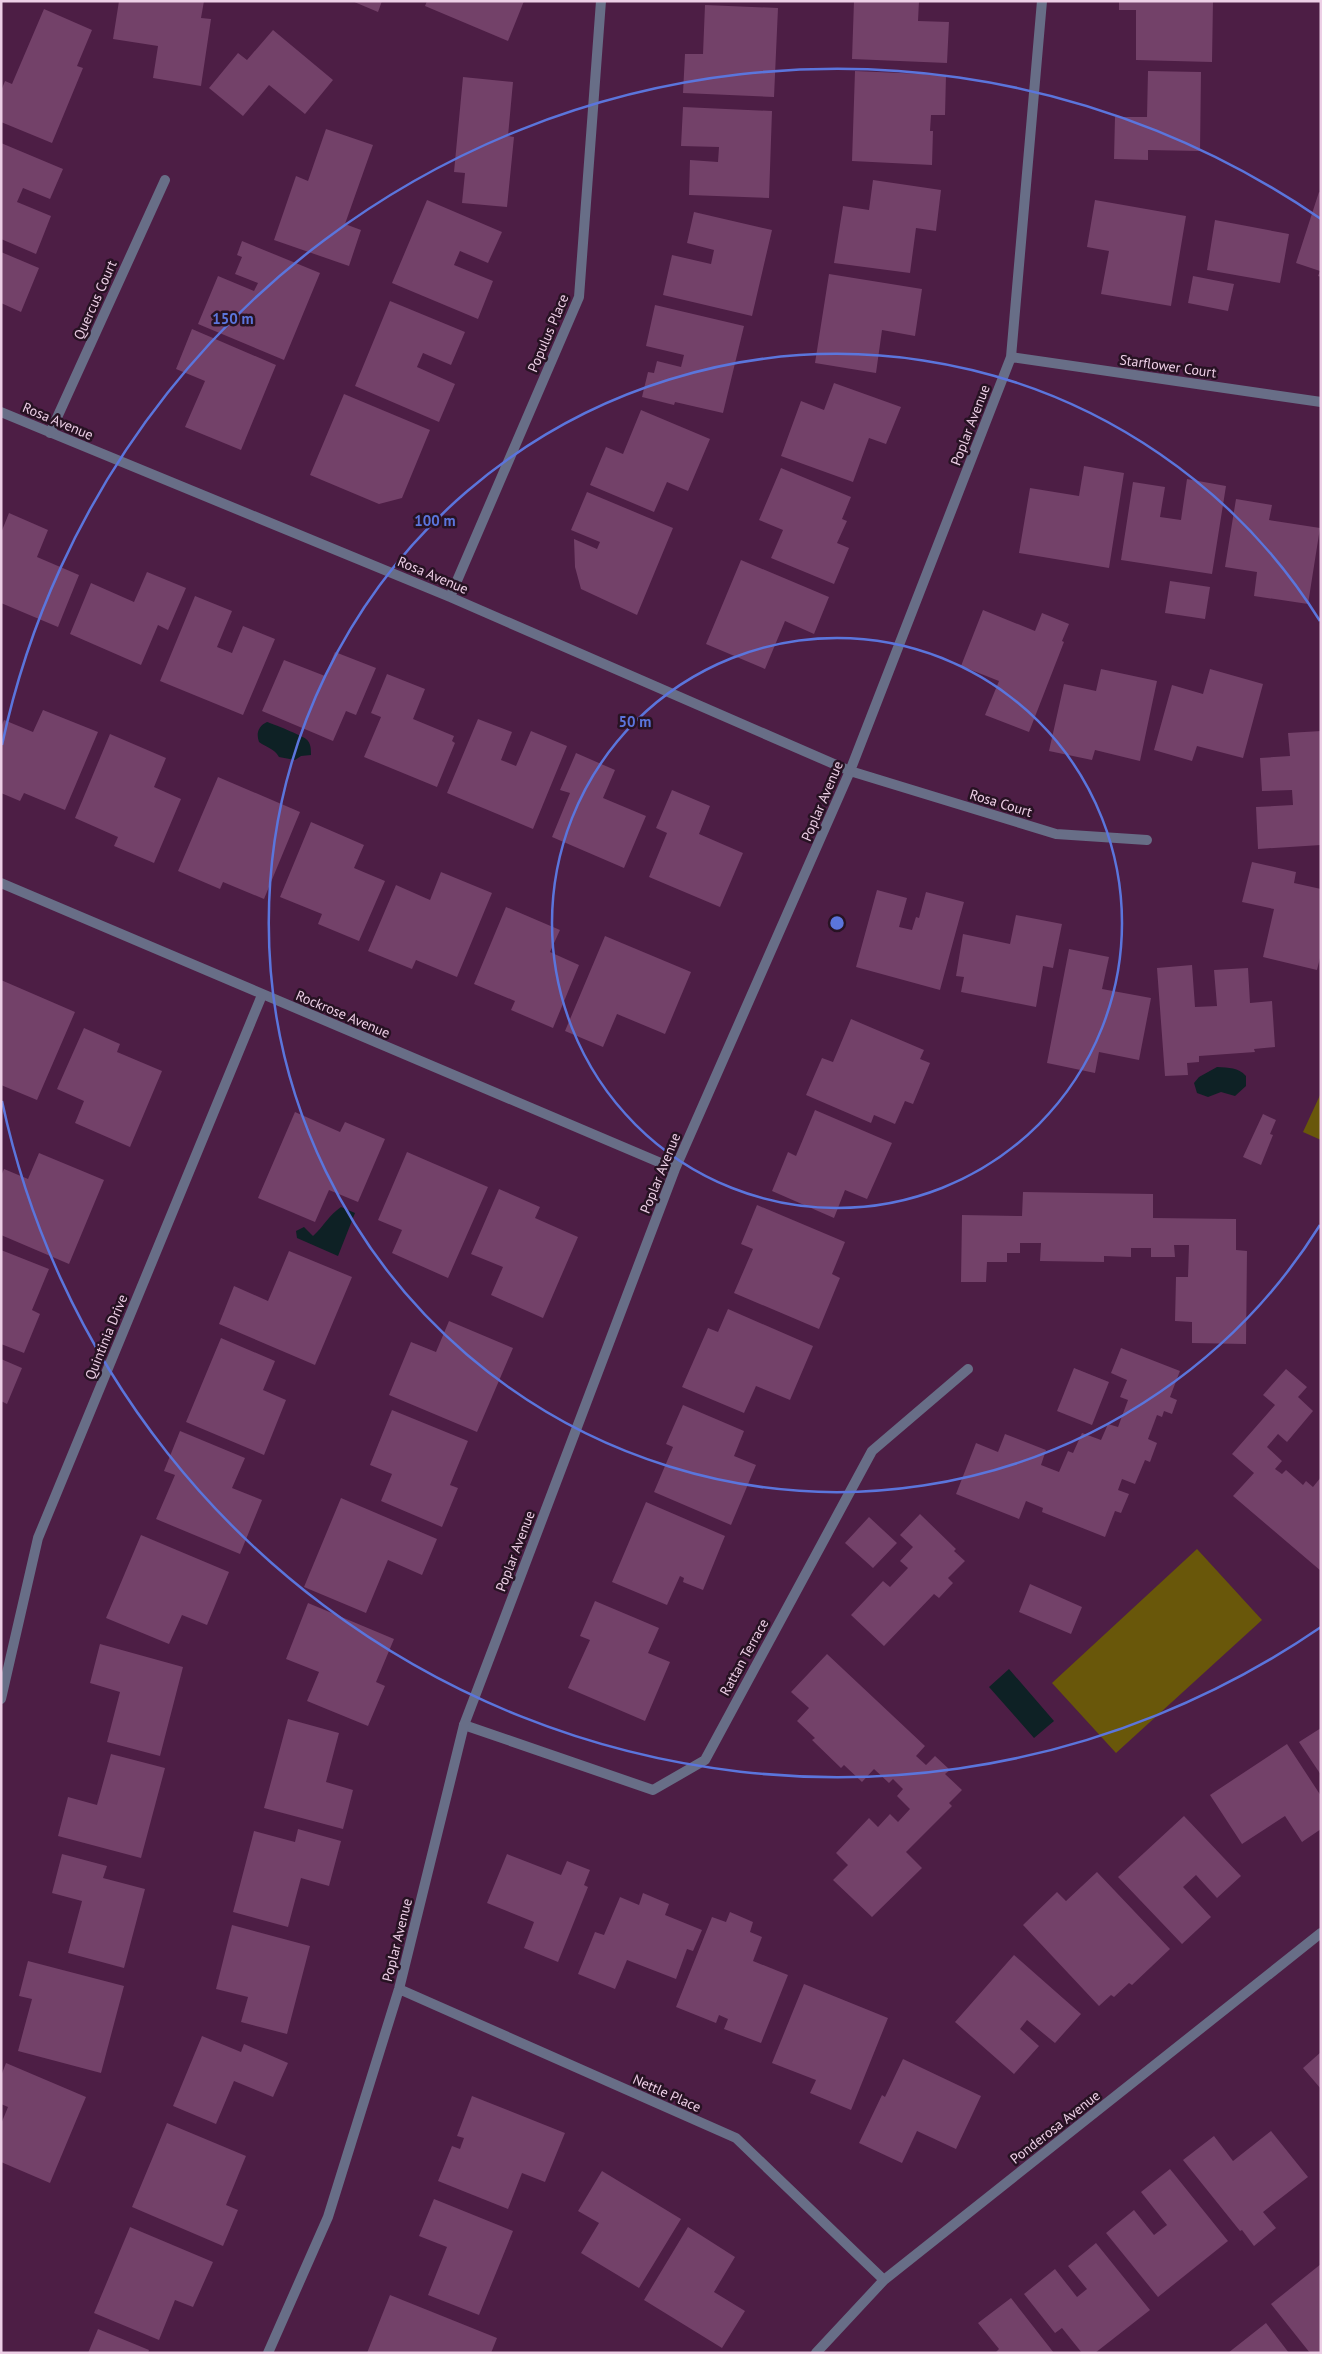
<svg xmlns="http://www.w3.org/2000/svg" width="1322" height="2354" viewBox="0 0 1322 2354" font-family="'PT Sans',sans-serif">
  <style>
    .green { fill: #69570a }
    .water { fill: #0e2125 }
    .building { fill: #734169 }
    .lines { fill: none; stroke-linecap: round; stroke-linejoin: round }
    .service { stroke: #686e87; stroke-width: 10 }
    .minor { stroke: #686e87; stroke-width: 10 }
    .ring { fill: none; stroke: #5b75dc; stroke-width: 2.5 }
    .labels { text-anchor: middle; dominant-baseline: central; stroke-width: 5; stroke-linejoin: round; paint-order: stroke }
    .street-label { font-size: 14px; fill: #edcfe6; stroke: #271223 }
    .centre { fill: #5b75dc; stroke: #271223; stroke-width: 2.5 }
    .ring-label { font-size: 15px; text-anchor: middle; font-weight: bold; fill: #5b75dc; stroke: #271223; stroke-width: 5; stroke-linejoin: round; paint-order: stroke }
  </style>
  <rect width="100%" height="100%" fill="#4d1e45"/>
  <path class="green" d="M1321,1093V1140L1303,1132Z
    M1197,1549L1262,1620L1116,1753L1052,1683Z"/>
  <path class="water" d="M267,722C271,723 303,736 306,739C311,743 311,749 311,755L301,756L295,760L279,757C274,748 267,748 259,742C256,734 258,726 267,722Z
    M1217,1067C1229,1068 1238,1067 1246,1076V1086L1235,1096L1221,1092L1208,1097L1197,1093L1194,1083L1199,1077Z
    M341,1207L355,1213L338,1256L297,1238L296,1231L304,1227L313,1236C324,1226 329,1215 341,1207Z
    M1009,1669L1054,1721L1034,1738L989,1687Z"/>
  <path class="building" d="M119,1H204L201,18L211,19L201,86L153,78L158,46L113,39Z
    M352,1H382L378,12Z
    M427,1H524L508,41L425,6Z
    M854,1H919L918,21L949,22L947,63L852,59Z
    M1119,1H1213L1212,62L1136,60V10H1119Z
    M705,5L778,8L774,97L683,93L685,54H703Z
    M44,9L92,30L77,66L83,68L52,143L1,122V91L5,81L12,84Z
    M273,30L333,80L305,114L269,85L243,116L209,88L238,53L247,60Z
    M855,71L946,75L945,115H931L930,131H933L932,165L852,161Z
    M1148,71L1201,72L1200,151L1148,150V160L1114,159L1115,117H1147Z
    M463,77L513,82L508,136L514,137L507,207L462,203L465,173L454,172Z
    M683,107L772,111L769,198L689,195L690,160L718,162L719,147L681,146Z
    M326,129L373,145L345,224L361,230L349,266L274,240L296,176L308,181Z
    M1,143L63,169L50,199L23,188L17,202L51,216L36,254L1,239Z
    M873,180L941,190L936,231L916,228L910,273L834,263L843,206L869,210Z
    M1319,192L1321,193V277L1318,276L1320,271L1296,263Z
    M427,200L502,232L488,263L460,251L454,265L493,281L478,319L392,283Z
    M1095,200L1186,216L1171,306L1101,294L1109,251L1087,247Z
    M694,212L772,230L752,316L663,295L672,255L711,264L714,250L687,243Z
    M1215,220L1289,234L1280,283L1207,270Z
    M242,241L320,273L284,360L198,324L218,276L254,291L258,283L235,274L242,257L237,255Z
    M1,252L39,268L21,312L1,303Z
    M829,274L922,289L915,336L882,330L876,373L815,363Z
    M1193,276L1234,284L1228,311L1188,303Z
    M390,301L465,332L451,365L423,353L417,367L455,384L439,422L355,386Z
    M655,305L744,326L723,413L675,402L674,405L642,397L648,372L654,373L657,361L681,367L684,355L646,346Z
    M192,329L276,365L241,450L185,427L205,381L176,369Z
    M834,383L901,407L886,444L869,438L853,482L781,456L801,401L824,410Z
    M344,394L430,430L402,498L379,504L310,475Z
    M641,410L710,439L688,491L667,482L654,512L590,485L606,447L623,454Z
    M1084,466L1124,473L1109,568L1019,553L1030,488L1079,496Z
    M781,468L851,497L842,519L847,521L837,543L849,548L834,584L771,558L783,530L759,520Z
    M1187,479L1226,486L1212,574L1121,560L1133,482L1165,487L1160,517L1181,520Z
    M587,492L673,528L637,615L581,589L575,567L574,539L597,549L600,542L571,530Z
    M1236,499L1272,505L1269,520L1320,528L1308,604L1254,596L1257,572L1225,567Z
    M9,513L48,530L37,557L79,575L58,627L1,603V533Z
    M741,560L829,597L814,634L785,621L765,669L706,644Z
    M147,572L186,588L168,630L158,625L141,665L70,634L91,583L134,602Z
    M1170,581L1210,587L1205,619L1165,613Z
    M195,596L232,611L217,647L232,653L243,626L275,639L243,715L160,681Z
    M983,610L1035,631L1042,613L1069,624L1062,641L1064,642L1029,732L985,715L999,681L961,666Z
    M335,652L376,668L356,715L346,711L333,741L262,711L284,660L325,676Z
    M1101,669L1157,681L1140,761L1095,750L1092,760L1049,751L1064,684L1096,691Z
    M1210,669L1263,684L1243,758L1197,746L1192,761L1154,750L1172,685L1203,694Z
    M387,674L425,689L413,719L454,736L452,741L455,743L437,787L364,757L381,717L371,713Z
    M43,710L98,732L65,810L24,793L20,801L1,793V727L4,720L33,732Z
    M478,719L512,732L501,760L516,766L531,731L567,746L533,829L447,793Z
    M1321,731V845L1258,849L1256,807L1293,805L1292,790L1262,791L1260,758L1290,756L1288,733Z
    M110,734L166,758L154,787L181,799L154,863L114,846L118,837L75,818Z
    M576,753L615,770L603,798L646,816L624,868L552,837L570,793L560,790Z
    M218,777L300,812L264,899L223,882L220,889L178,871Z
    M672,790L710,806L699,834L743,853L720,907L649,877L667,833L656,828Z
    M311,822L364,845L354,868L385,881L359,941L318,924L322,914L280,897Z
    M1252,862L1296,872L1294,883L1321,889V954L1317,970L1263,957L1274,909L1242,902Z
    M441,872L492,893L457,977L416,960L412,969L368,951L396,885L430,900Z
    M877,890L907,898L899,927L912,930L916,917L919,918L926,892L964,902L940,990L856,967Z
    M506,907L560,930L550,952L579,965L553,1028L511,1010L515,1001L474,984Z
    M1016,915L1062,924L1053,968L1043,966L1036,1007L961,992L964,977L956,976L963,934L1010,944Z
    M605,936L691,972L665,1034L617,1014L603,1047L565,1031Z
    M1069,949L1109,957L1102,989L1151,998L1139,1060L1099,1052L1095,1073L1047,1063Z
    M1192,965L1195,1007L1217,1006L1214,970L1248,968L1250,1003L1272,1001L1275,1047L1254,1049L1255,1052L1199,1056V1062L1187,1063L1188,1075L1165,1076L1157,968Z
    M1,980L75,1012L37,1100L1,1085Z
    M851,1019L924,1050L920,1059L930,1063L913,1104L905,1101L895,1124L874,1115L871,1123L806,1095L822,1058L833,1062Z
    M84,1028L120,1044L117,1052L162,1071L130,1147L75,1123L84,1101L57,1089Z
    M815,1110L892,1143L867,1199L845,1190L834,1218L772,1191L788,1152L796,1156Z
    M295,1112L340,1132L345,1122L385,1139L358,1202L329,1190L315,1222L258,1198Z
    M1263,1114L1276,1120L1270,1134L1273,1135L1261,1165L1243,1157Z
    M407,1152L488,1187L448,1278L392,1253L402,1230L378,1220Z
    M39,1153L104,1180L69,1264L1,1235V1176L4,1169L28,1179Z
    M499,1189L540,1207L535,1218L578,1237L543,1318L491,1295L503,1267L471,1254Z
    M1023,1192L1153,1194V1218L1236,1219V1250L1247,1251L1246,1344L1192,1343V1322L1175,1321L1176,1277H1188L1189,1245H1174L1175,1257H1151V1248H1131V1257L1104,1256V1262L1040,1261L1041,1243H1020V1253H1007V1262H987L986,1282H961L962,1215L1022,1216Z
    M757,1205L845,1242L832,1274L840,1278L819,1329L734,1293L753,1249L741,1244Z
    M1,1250L49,1269L32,1310L40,1314L24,1353L1,1344Z
    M289,1251L352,1277L315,1365L219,1324L234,1286L268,1301Z
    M728,1309L813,1346L790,1400L756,1386L744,1413L682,1387L708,1328L718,1332Z
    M449,1321L513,1348L477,1432L389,1395L411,1342L436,1352Z
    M221,1338L275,1361L263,1390L286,1400L264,1455L186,1422Z
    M1121,1348L1180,1371L1170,1397L1177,1400L1172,1414L1164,1411L1162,1417L1157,1415L1148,1439L1157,1443L1150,1462L1145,1460L1135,1484L1122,1479L1118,1490L1129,1494L1121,1513L1115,1511L1105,1537L1042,1512L1043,1508L1026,1501L1019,1519L956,1494L976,1443L998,1452L1005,1434L1046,1450L1041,1465L1059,1472L1068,1451L1073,1453L1082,1433L1101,1440L1108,1424L1118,1427L1128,1400L1120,1397L1127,1380L1111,1373Z
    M1,1359L22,1368L7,1404L1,1401Z
    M1074,1368L1109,1382L1092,1425L1057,1411Z
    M1286,1369L1307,1387L1298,1397L1313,1411L1287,1442L1278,1434L1267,1447L1282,1461L1275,1469L1282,1474L1286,1470L1303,1485L1306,1481L1313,1487L1321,1477V1571L1233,1496L1254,1473L1232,1454L1275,1405L1263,1395Z
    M683,1405L744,1431L734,1456L756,1465L731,1525L654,1492L673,1447L666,1444Z
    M392,1410L468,1441L450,1485L458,1488L442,1527L381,1501L392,1474L370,1465Z
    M180,1431L245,1458L232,1488L262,1500L240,1554L156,1519L175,1475L164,1471Z
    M341,1498L437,1539L422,1575L388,1560L366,1613L304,1587Z
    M646,1502L725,1536L703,1590L683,1582L684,1578L680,1576L667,1605L612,1582Z
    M920,1514L956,1549L954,1551L965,1561L948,1578L953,1583L939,1598L934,1594L884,1646L851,1615L883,1581L890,1587L908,1568L900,1561L913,1547L900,1535Z
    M869,1517L897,1543L873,1568L845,1543Z
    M141,1535L229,1572L207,1625L182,1615L169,1644L106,1618Z
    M1030,1584L1082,1607L1071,1634L1019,1612Z
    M595,1601L659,1628L648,1653L670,1662L645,1721L568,1688L590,1640L580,1636Z
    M308,1603L394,1639L376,1682L385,1686L368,1726L307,1701L319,1672L286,1659Z
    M100,1644L183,1667L160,1756L107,1742L120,1692L90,1683Z
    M827,1654L925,1746L916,1756L926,1765L935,1756L950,1770L945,1774L962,1790L949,1803L952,1806L906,1852L922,1868L872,1917L833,1880L848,1865L836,1853L869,1818L878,1827L890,1814L898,1822L910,1809L897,1796L903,1789L893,1779L889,1783L874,1769L862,1782L844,1765L841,1768L812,1740L815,1738L797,1721L809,1708L791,1692Z
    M288,1719L339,1733L326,1782L353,1790L343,1829L264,1808Z
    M1321,1728V1775L1299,1742Z
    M1287,1744L1321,1796V1829L1302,1842L1285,1816L1242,1844L1210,1795Z
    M111,1754L165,1768L141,1858L58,1836L68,1797L97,1805Z
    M1184,1816L1241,1876L1217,1898L1196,1875L1183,1887L1211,1917L1182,1944L1118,1877Z
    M298,1829L341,1841L329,1886L301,1878L288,1927L233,1912L254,1831L295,1842Z
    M62,1854L107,1866L103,1878L145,1889L124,1968L68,1953L82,1901L52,1893Z
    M507,1854L561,1875L567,1861L590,1870L584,1885L588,1887L558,1962L524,1948L534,1922L487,1903Z
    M1097,1872L1170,1949L1132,1985L1129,1983L1114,1997L1111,1995L1099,2006L1023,1925L1057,1892L1066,1901Z
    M643,1893L669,1904L665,1915L702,1930L693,1951L687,1949L676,1979L627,1960L615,1989L578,1974L595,1932L604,1935L620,1897L639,1905Z
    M730,1912L753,1922L750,1932L762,1937L753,1961L788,1975L761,2043L724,2029L728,2019L719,2015L716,2023L676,2007L712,1917L726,1922Z
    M232,1925L310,1946L287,2034L241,2022L248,1997L216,1989Z
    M1014,1955L1081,2014L1055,2043L1027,2020L1020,2029L1039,2046L1014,2074L955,2022Z
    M28,1961L124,1986L101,2073L18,2051L32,1999L19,1996Z
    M804,1984L888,2018L851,2110L810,2093L816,2080L772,2063Z
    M202,2036L241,2052L244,2044L288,2063L273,2097L234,2081L216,2124L173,2106Z
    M1321,2052V2089L1303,2068Z
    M903,2059L981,2096L956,2149L917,2131L902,2163L859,2143L882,2095L885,2097Z
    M6,2063L86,2097L50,2183L1,2162V2124L8,2107L1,2104V2076Z
    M472,2096L565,2133L545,2182L522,2173L508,2209L438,2181L452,2146L460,2149L464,2138L457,2136Z
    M167,2123L246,2156L226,2205L238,2210L223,2246L132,2207Z
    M1271,2131L1308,2177L1263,2212L1276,2228L1254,2246L1242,2230L1240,2231L1183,2160L1214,2136L1233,2161Z
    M1170,2169L1228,2241L1158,2297L1106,2233L1134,2210L1154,2235L1167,2225L1141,2192Z
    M602,2171L681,2219L639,2288L581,2253L599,2223L578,2211Z
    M434,2199L513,2231L479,2315L428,2295L447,2247L419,2236Z
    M130,2227L213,2262L193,2307L175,2300L159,2340L94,2313Z
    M688,2227L735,2257L714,2292L745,2311L722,2348L644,2300Z
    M1096,2243L1150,2310L1095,2353H1082L1062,2328L1055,2333L1024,2294L1055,2269L1077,2297L1087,2289L1068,2266Z
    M1321,2264V2353H1310L1271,2304Z
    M390,2295L497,2338L491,2353H367Z
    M1011,2298L1054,2353H995L999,2349L978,2323Z
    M1266,2323L1289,2353H1228Z
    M98,2329L149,2350L148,2353H88Z"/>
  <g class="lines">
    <path class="service" d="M464,1725L653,1790L705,1760L872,1451L968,1369"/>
    <path class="minor" d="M1011,357L1321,402
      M1,412L450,597L850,771L1056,834L1147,840
      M50,433L165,180
      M450,597L579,297L601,1
      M1,883L675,1169
      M1,1699L38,1538L262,995
      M399,1989L736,2138L884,2280
      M268,2353L328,2217L399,1989L464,1725L675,1169L850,771L1011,357L1042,1
      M816,2353L884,2280L1321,1933"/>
  </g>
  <g class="ring">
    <circle cx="837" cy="923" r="285"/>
    <path d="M1320 1225A569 569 0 1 1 1320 621"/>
    <path d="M1321 1627A854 854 0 0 1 2 1101M2 745A854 854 0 0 1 1321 219"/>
  </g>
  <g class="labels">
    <g class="street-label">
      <text transform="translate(95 300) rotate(-66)">Quercus Court</text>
      <text transform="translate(548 333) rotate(-67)">Populus Place</text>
      <text transform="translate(1168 366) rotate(8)">Starflower Court</text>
      <text transform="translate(58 421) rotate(23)">Rosa Avenue</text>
      <text transform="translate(970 425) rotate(-69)">Poplar Avenue</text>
      <text transform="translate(433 575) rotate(23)">Rosa Avenue</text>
      <text transform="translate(822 801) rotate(-67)">Poplar Avenue</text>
      <text transform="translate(1001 803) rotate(17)">Rosa Court</text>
      <text transform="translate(343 1014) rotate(23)">Rockrose Avenue</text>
      <text transform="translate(660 1173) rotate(-68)">Poplar Avenue</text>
      <text transform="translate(106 1337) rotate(-68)">Quintinia Drive</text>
      <text transform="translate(515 1551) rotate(-69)">Poplar Avenue</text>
      <text transform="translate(744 1657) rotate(-61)">Rattan Terrace</text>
      <text transform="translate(397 1940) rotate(-76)">Poplar Avenue</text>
      <text transform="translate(667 2093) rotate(24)">Nettle Place</text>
      <text transform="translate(1055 2127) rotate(-38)">Ponderosa Avenue</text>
    </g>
  </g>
  <circle cx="837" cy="923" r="8" class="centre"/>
  <g class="ring-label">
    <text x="233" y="324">150 m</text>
    <text x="435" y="526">100 m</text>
    <text x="635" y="727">50 m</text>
  </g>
  <rect width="1322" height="2354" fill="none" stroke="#edcfe6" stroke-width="5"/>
</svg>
